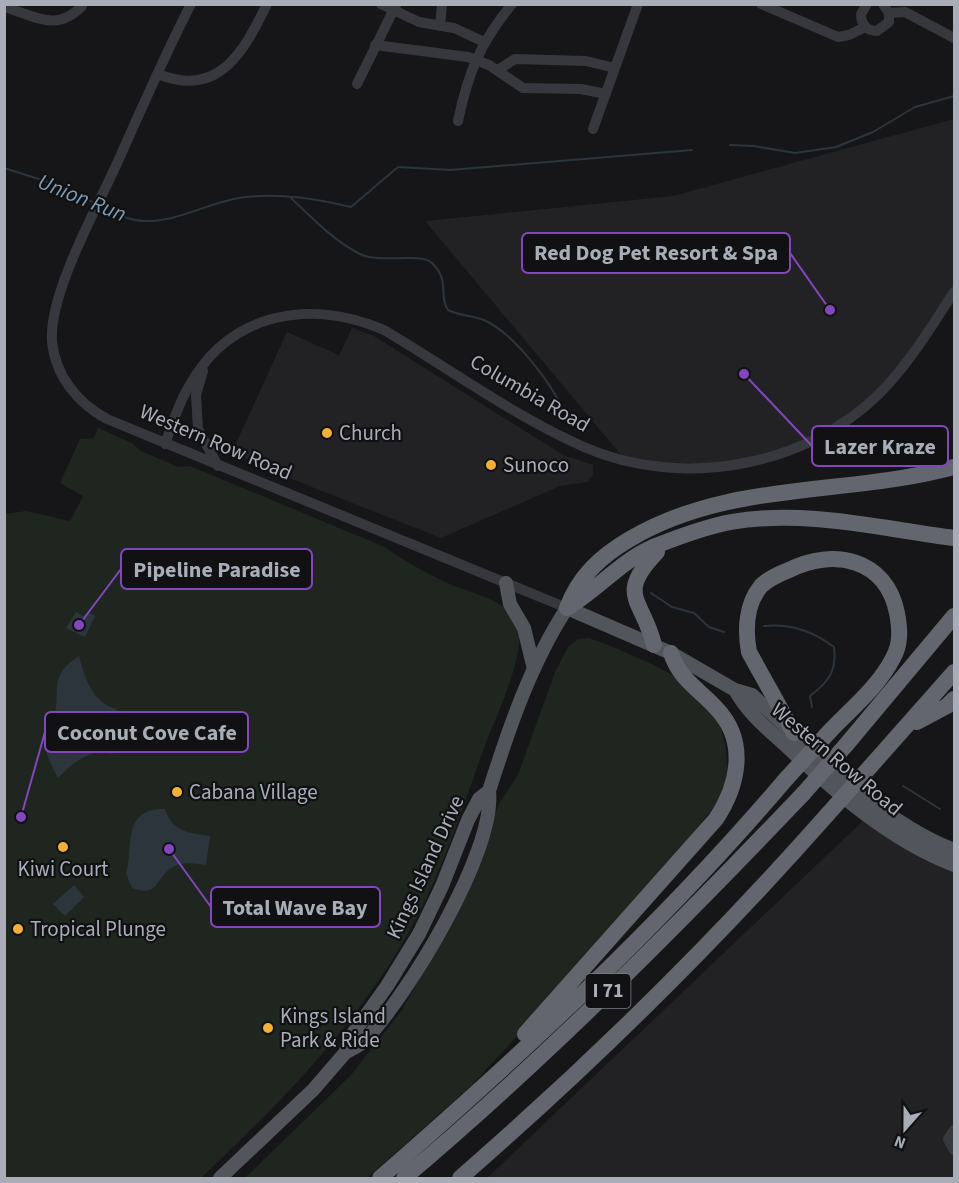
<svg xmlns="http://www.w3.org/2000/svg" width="959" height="1183" viewBox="0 0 959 1183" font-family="'Source Sans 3',sans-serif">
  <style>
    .built { fill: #222225 }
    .green { fill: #1e261f }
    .water { fill: #2c353c }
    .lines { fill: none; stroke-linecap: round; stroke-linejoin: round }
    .stream { stroke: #2c353c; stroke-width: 2 }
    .minor { stroke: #37383d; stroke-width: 10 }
    .major { stroke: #53555c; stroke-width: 14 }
    .highway { stroke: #63666e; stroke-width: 16 }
    .highway-bridge { stroke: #63666e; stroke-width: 16 }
    .poi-dot { fill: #f2b134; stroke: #111113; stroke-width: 2 }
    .labels { text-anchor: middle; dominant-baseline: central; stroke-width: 4.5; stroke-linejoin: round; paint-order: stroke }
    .shield { fill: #111113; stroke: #7b7e86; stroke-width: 1.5 }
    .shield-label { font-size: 20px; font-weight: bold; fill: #a8adb8 }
    .street-label { font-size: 21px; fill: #a8adb8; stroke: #111113 }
    .poi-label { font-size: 21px; fill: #a8adb8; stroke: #111113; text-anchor: start }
    .water-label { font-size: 22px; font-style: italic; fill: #7f9bb3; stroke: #111113 }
    .leader { fill: none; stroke: #8446be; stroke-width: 2 }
    .callout-dot { fill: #8446be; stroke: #111113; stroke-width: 2 }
    .callout { fill: #111113; stroke: #8446be; stroke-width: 2 }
    .callout-label { font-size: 22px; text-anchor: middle; font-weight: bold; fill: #a8adb8 }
  </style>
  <rect width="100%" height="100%" fill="#161618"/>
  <path class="built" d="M954,119V292L909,359L838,427L740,465L626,461L425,221L673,196Z
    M352,328L374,336L563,455L593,465V475L587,482L560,486L441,538L284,476L232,452L287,332L339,355Z
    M868,816L954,865V1178H487Z"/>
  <path class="green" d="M98,428L132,443L141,451L178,467L190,466L385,547C404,561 426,573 448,583C468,593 508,599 517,623C527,650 500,708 489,735C466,796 447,860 417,917C364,1018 283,1101 201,1178H5L4,514L26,511L70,521L83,496L60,483L80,439L94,438Z
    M589,638C620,649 667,669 693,688C724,710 733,761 723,795L648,891L582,966L471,1086L367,1178H245L351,1075L402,1010L447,931L499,804L518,775L555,672L568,647L578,639Z"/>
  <path class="water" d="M76,612L83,616L88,612L95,616L85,637L66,628Z
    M79,656C85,678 92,703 117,709L114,724H105L108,737L116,740L112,754C89,748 73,763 58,778C53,768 47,757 45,746C44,734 53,726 55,715C60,688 49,675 79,656Z
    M165,809C172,832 189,833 210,836L206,865C195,864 184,861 173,867C155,877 160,898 132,888L126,874C134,847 121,808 165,809Z
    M74,885L84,897L65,916L53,904Z"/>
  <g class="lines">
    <path class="stream" d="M730,145L754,146L795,153L836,147L873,132L915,107L954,96
      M4,168L45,181L95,203
      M291,198C312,218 334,241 360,254C379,264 421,252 432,263C451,282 438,296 448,310C459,316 472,315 484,320C513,333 548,379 562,407
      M100,206C115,213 130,222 148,221C181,221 213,200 246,197C282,193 317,199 351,207L398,167L450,170L692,150
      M651,593L672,607L694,613L709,627L724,632
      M764,626C791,623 813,631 834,647C837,672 828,682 810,696L812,707
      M903,786L940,809"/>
    <path class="minor" d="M191,4C163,58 139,115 114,170C94,213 49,295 52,341C55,375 77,403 107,419L567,608
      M381,4L419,22L454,28L484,42
      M761,4L838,37L849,35L865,27
      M867,4L861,14C861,25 867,31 877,31L889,22V13L883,4
      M4,7C36,16 56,33 82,6
      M889,13L905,12L954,38
      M440,26L442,4
      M375,45L468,57L489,65L523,88L581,89L606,94
      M498,70L515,59L586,61L615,68
      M158,74C219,99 244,51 267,4
      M357,84L396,5
      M458,121C468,73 480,43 512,4
      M593,129L638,4
      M203,371L196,395L198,429L218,466
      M165,444C172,425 178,405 188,388C229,312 310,298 384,330C450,369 514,416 584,447C680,489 804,468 879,394C909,364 931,327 954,292
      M954,1130L948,1139L954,1150"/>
    <path class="major" d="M506,583L510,604L524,628L534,669
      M735,690C747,712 765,727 784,744C834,791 889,840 954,865
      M345,1053C351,1049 359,1046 364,1041C407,997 496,851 489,791C509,728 531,663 567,608L671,653L735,690L752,695C810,748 880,822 954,850
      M220,1178L313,1090L345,1053L352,1035L387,986L419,934L442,886L468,820L479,799L489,791"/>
    <path class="highway" d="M567,608C579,576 601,556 630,539C730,480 846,496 954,467
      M567,608C597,590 621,561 653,547C678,537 704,527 731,522C805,509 882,529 954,538
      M654,645C643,599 615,596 657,552
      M917,722L947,706L954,699
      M794,733L749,652C745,630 746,604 761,586C769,578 779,574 789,570C833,548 886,558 897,613C900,629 901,644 893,658C879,686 852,708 830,731
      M846,745L954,616
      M870,767L954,672
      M525,1034L716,819C738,786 748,742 717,709C698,688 680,680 671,653
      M380,1178C522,1054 663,924 786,779
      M404,1178C545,1059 675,928 803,794
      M460,1178C590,1065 713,944 827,815"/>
    <path class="highway-bridge" d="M786,779L830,731
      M803,794L846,745
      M827,815L870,767"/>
  </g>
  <g class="poi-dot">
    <circle cx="327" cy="433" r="6"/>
    <circle cx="491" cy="465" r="6"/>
    <circle cx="177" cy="792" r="6"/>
    <circle cx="63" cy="847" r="6"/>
    <circle cx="18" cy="929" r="6"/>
    <circle cx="268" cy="1028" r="6"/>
  </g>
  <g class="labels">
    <rect class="shield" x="585.5" y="974" width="45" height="34" rx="4.5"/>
    <g class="shield-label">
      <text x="608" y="991">I 71</text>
    </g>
    <g class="street-label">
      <text transform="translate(530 393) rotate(30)">Columbia Road</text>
      <text transform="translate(216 442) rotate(23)">Western Row Road</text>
      <text transform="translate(837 759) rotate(40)">Western Row Road</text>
      <text transform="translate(425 867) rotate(-65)">Kings Island Drive</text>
    </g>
    <g class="poi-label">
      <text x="339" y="433">Church</text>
      <text x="503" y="465">Sunoco</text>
      <text x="189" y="792">Cabana Village</text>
      <text x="63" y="869" text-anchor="middle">Kiwi Court</text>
      <text x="30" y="929">Tropical Plunge</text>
      <text x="280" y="1016">Kings Island<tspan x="280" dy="24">Park &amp; Ride</tspan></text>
    </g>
    <g class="water-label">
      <text transform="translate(82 198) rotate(22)">Union Run</text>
    </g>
  </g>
  <path class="leader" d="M830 310L790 253M744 374L812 446M79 625L121 569M21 817L45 732M169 849L211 907"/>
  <g class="callout-dot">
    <circle cx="830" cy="310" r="6"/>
    <circle cx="744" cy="374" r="6"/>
    <circle cx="79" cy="625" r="6"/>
    <circle cx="21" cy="817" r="6"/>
    <circle cx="169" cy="849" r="6"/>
  </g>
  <g class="callout">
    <rect x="522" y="233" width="268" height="40" rx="6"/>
    <rect x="812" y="426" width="136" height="40" rx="6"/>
    <rect x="121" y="549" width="191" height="40" rx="6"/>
    <rect x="45" y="712" width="203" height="40" rx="6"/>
    <rect x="211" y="887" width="169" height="40" rx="6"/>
  </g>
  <g class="callout-label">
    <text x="656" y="260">Red Dog Pet Resort &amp; Spa</text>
    <text x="880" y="454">Lazer Kraze</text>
    <text x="217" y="577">Pipeline Paradise</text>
    <text x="147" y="740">Coconut Cove Cafe</text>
    <text x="295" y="915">Total Wave Bay</text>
  </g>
  <rect width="959" height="1183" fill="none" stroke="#a8adb8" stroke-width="12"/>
  <g transform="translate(905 1129) rotate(201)" stroke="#111113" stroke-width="4.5" paint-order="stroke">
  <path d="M0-4.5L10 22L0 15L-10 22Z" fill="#a8adb8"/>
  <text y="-9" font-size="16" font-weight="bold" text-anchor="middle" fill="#a8adb8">N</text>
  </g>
</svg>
